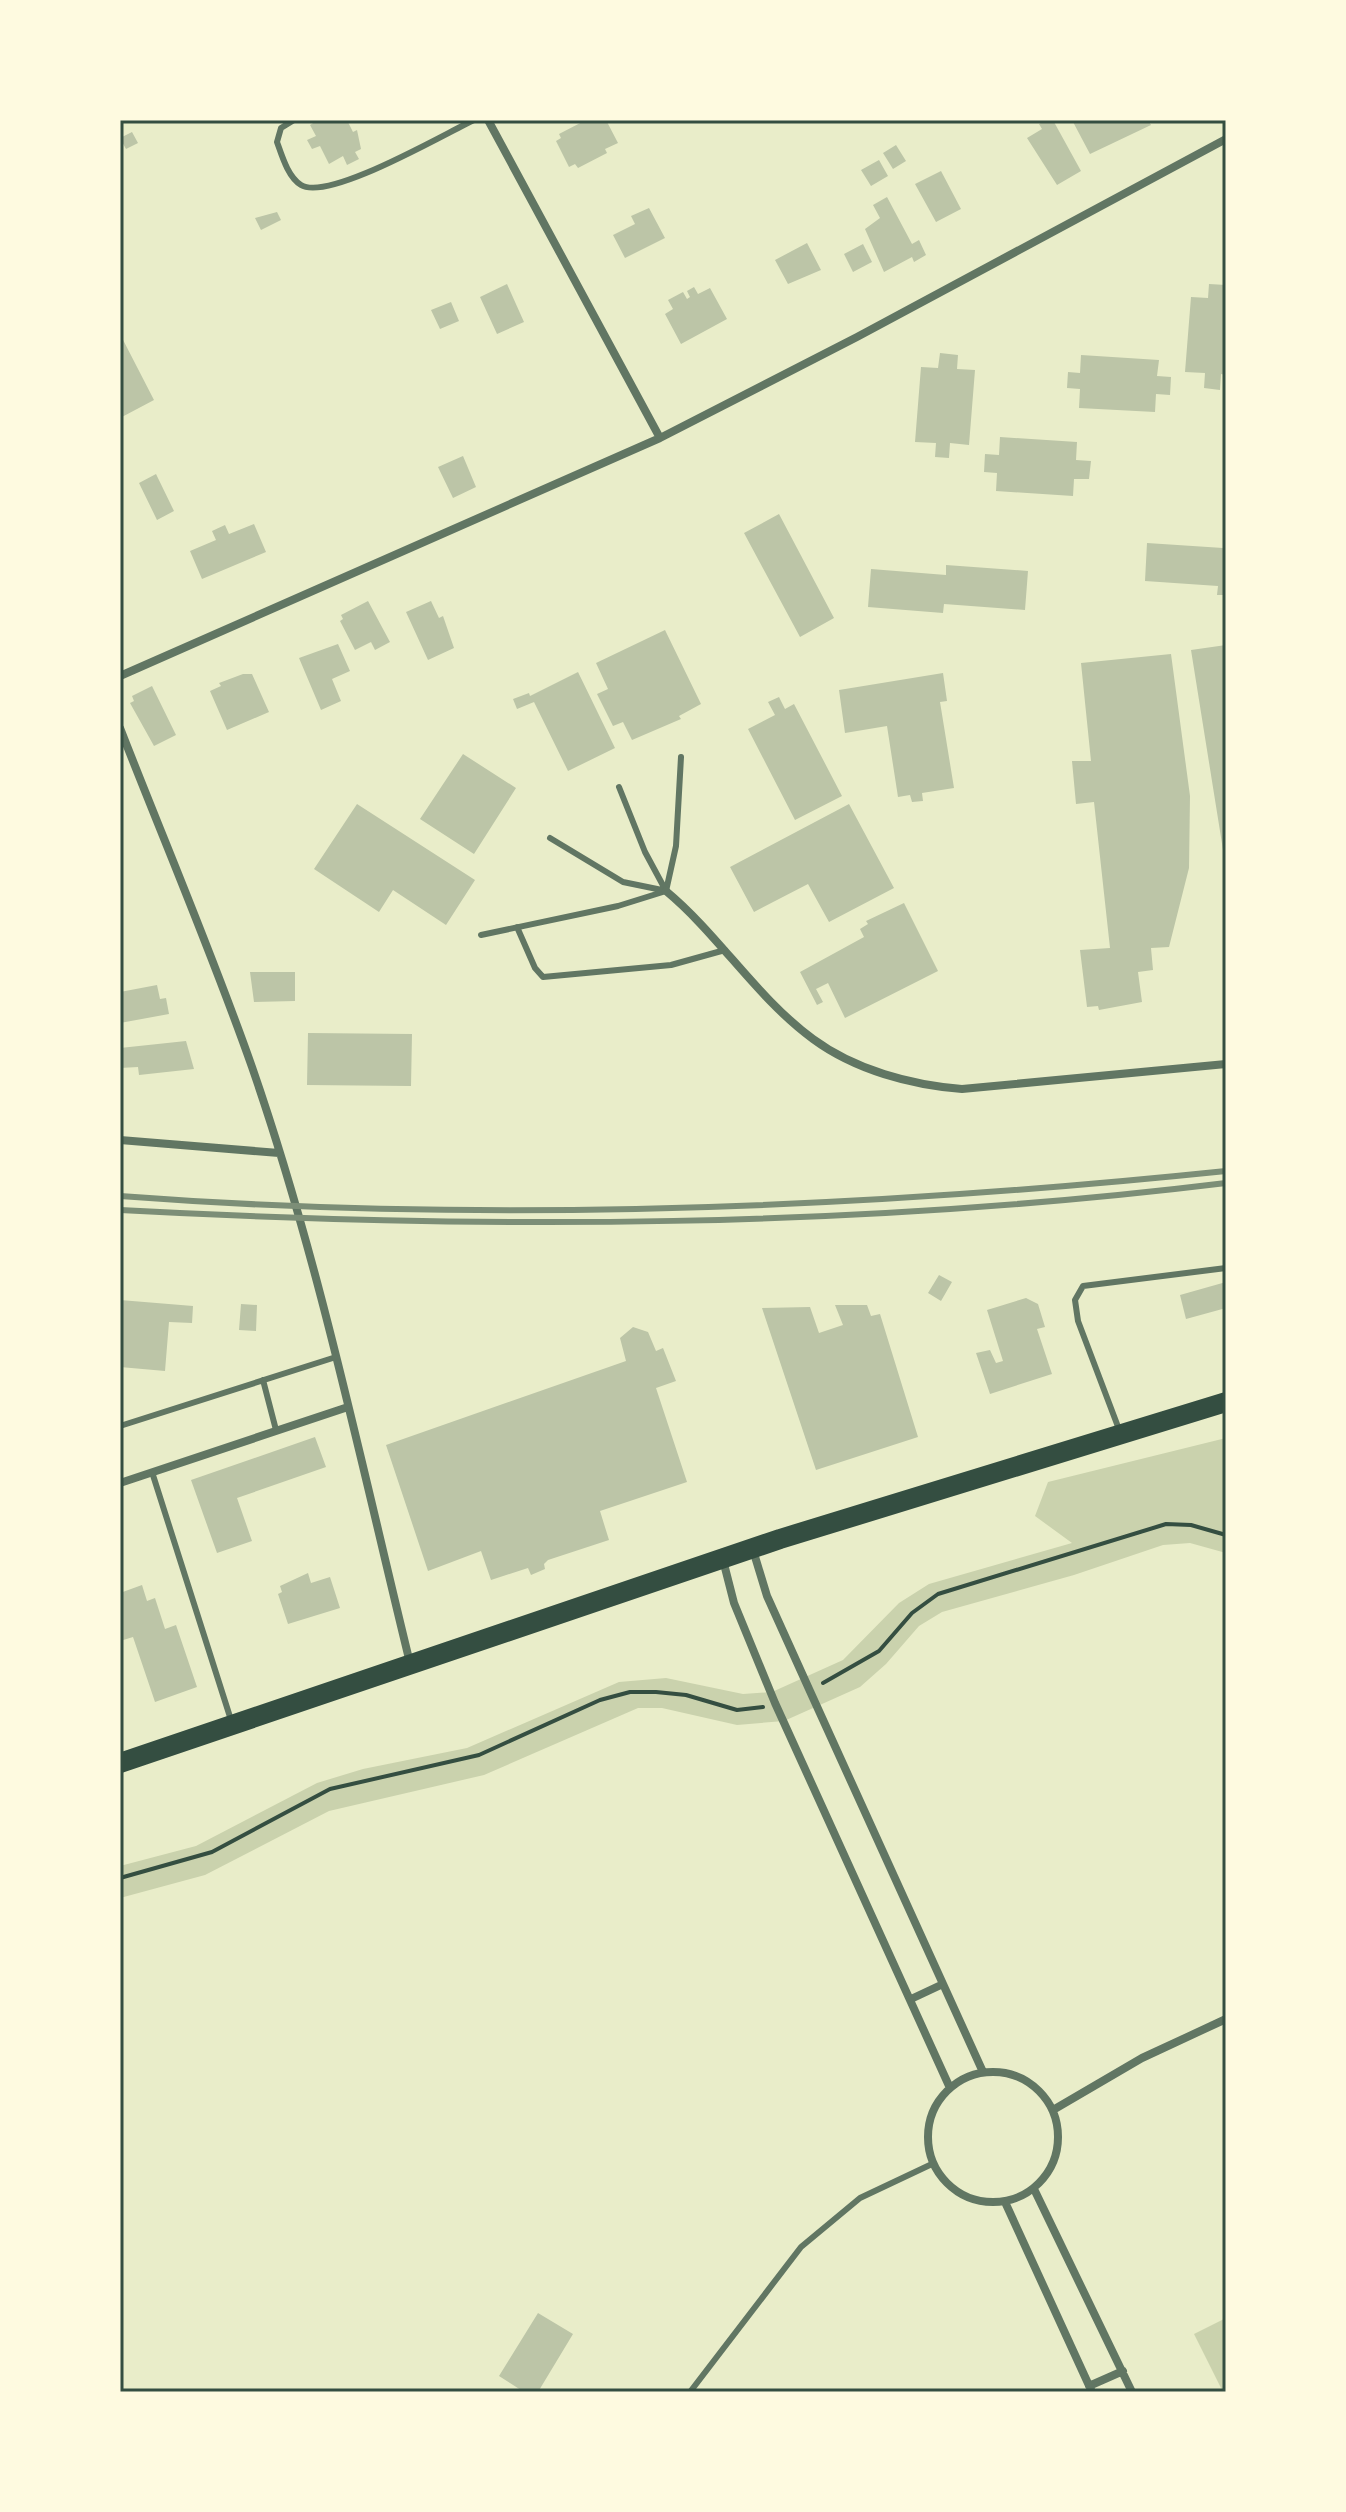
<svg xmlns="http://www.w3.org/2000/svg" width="1346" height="2512" viewBox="0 0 1346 2512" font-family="'Times New Roman',serif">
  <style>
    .green { fill: #cad2ad }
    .building { fill: #bcc5a7 }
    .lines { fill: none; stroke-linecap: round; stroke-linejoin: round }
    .path { stroke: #344e41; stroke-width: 4 }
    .service { stroke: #617663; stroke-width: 6 }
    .minor { stroke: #617663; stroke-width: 8 }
    .primary { stroke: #344e41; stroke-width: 20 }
    .rail { stroke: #7c8e77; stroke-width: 6 }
    .neatline { fill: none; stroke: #344e41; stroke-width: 3 }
  </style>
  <rect width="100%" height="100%" fill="#e9edc9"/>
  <path class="green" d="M1226,1438V1553L1190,1543L1163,1545L1074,1575L942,1612L919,1626L886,1664L860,1687L784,1721L737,1725L662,1708H638L484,1775L329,1811L205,1875L120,1898V1866L196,1846L317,1783L363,1769L467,1748L619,1682L666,1678L743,1694L772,1692L843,1660L899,1603L929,1584L1072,1543L1035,1516L1048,1482Z
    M1226,2318V2392H1223L1194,2334Z"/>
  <path class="building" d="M318,120H347L353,132L357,130L361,149L355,152L359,159L347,165L343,156L329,164L320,146L312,149L307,140L316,136L310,125Z
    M586,120H606L618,143L605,149L607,153L578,168L575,164L569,167L556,141L561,138L559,134Z
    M1046,120L1054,122L1081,171L1057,185L1027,138L1042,129L1039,124Z
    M1072,120H1148L1151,125L1090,154Z
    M132,132L138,143L126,149L120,138Z
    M896,145L906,161L893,169L883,153Z
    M879,160L888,176L871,186L861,170Z
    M941,171L961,209L936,222L915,184Z
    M887,197L912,244L919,240L926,255L914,262L912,257L884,272L865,229L880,218L873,205Z
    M649,208L665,238L625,258L613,235L635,224L631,216Z
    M277,212L281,220L261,230L255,218Z
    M807,243L821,270L788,284L775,260Z
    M863,244L872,262L853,272L844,254Z
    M507,284L524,322L497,334L480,297Z
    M1209,284L1226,285V375L1221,374L1220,390L1204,388L1205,373L1185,372L1191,297L1208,298Z
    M694,287L698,294L710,288L727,319L681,344L665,314L673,309L668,300L683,292L687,299L690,297L687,291Z
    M451,302L459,321L440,329L431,310Z
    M120,334L154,400L120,418Z
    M940,353L958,355L957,369L975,370L969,445L950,443L949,458L935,457L936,443L915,442L921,367L938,368Z
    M1081,355L1159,360L1157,376L1171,377L1170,395L1156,394L1155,412L1079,408L1080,389L1067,388L1068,372L1080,373Z
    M1000,437L1077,442L1076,460L1091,461L1089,479H1074L1073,496L996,491L997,473L984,472L985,454L999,455Z
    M463,456L476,487L453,498L438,467Z
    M156,474L174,511L157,520L139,483Z
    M779,514L834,618L800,637L744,533Z
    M254,524L266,552L202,579L190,551L216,540L212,531L225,525L229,534Z
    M1147,543L1223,548L1226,595H1217L1218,586L1145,581Z
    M946,565L1028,571L1025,610L944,604L943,613L868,607L871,569L946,575Z
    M368,601L390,642L375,650L371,642L355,650L340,621L343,619L341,615Z
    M431,601L439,618L443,616L454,648L428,660L406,612Z
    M665,630L701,704L679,716L681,719L632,740L623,722L613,726L597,694L608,689L596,663Z
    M338,644L350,671L332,679L341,701L321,710L299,658Z
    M1226,645V856H1224L1191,650Z
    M1171,654L1190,796L1189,868L1169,947L1151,948L1153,970L1138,972L1142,1002L1099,1010L1098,1006L1087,1007L1080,950L1110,948L1094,802L1076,804L1072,761H1091L1081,663Z
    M578,672L615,748L568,771L534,702L517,709L513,699L529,693L530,696Z
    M943,673L947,701L940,702L954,788L922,793L923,801L912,802L910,795L898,797L887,726L845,733L839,690Z
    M243,674H252L269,712L227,730L210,691L221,686L219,683Z
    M152,686L176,735L154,746L130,703L134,701L132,696Z
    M779,697L785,709L794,704L842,796L795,820L748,729L775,715L768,702Z
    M463,754L516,788L474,854L420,819Z
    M357,804L475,880L446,925L393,890L379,912L314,869Z
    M849,804L894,888L829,922L808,884L754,912L730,867Z
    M904,903L938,971L845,1018L828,983L816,989L823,1002L817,1005L800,972L864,937L860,929L868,924L866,921Z
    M250,972H295V1001L254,1002Z
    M157,985L160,999L166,998L169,1014L120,1023V992Z
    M308,1033L412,1034L411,1086L307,1085Z
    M186,1041L194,1069L139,1075L138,1067L120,1068V1048Z
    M939,1275L952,1282L941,1301L928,1293Z
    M1226,1282V1308L1186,1319L1180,1295Z
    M1026,1298L1038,1304L1045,1327L1037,1329L1052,1374L990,1394L976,1353L990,1350L996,1363L1003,1361L987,1310Z
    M120,1300L193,1306L192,1323L169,1322L165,1371L120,1367Z
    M241,1304L257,1305L256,1331L239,1330Z
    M835,1305H867L871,1316L880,1314L918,1437L816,1470L762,1308L810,1307L819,1333L843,1325Z
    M633,1327L648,1332L656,1351L663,1348L676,1381L656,1388L687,1482L600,1511L609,1540L548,1560L544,1564L545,1569L531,1575L528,1568L491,1580L481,1551L428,1571L386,1445L626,1361L620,1338Z
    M315,1437L326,1467L237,1498L252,1541L217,1553L191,1480Z
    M308,1573L311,1583L330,1577L340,1608L288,1624L278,1594L282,1592L280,1586Z
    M142,1585L147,1601L155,1598L165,1629L176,1625L197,1687L155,1702L133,1637L120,1641V1593Z
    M538,2313L573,2334L538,2392H524L499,2376Z"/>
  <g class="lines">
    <path class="path" d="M823,1683L879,1651L912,1613L938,1594L1166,1524L1191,1525L1226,1535
      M120,1878L212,1852L330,1789L479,1755L600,1700L630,1692H656L686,1695L737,1710L763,1707"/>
    <path class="service" d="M294,120L281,128L277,142C282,156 288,177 301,185C328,202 444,134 474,120
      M619,787L645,852L666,891
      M550,838L623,882L662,890
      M666,891L676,846L681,757
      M517,927L535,968L543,977L671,965L725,950
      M481,935L618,906L666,891
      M263,1380L276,1430
      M120,1426L336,1357
      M1120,1432L1078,1321L1075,1300L1083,1286L1226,1268
      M152,1472L231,1720
      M690,2392L801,2247L860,2198L932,2164"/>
    <path class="minor" d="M488,120L660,438
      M120,676L660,438L857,337L1226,139
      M120,728C164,841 212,953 252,1067C319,1260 361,1463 410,1663
      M666,891C719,935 756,997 813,1039C855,1070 911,1085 962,1089L1226,1064
      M120,1140L279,1153
      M120,1483L348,1407
      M753,1550L767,1596L809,1689L983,2072
      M723,1560L734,1603L775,1703L950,2088
      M911,1999L943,1984
      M928 2137a65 65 0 1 1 130 0a65 65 0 1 1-130 0Z
      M1053,2110L1142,2058L1226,2019
      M1034,2189L1132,2392
      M1005,2202L1092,2392
      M1089,2386L1123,2371"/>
    <path class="primary" d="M120,1763L780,1539L1226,1402"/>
    <path class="rail" d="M120,1196C488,1224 859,1209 1226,1171
      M120,1210C489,1230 858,1228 1226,1183"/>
  </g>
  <rect width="1346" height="2512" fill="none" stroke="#fefae0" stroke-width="244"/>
  <rect x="122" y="122" width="1102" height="2268" class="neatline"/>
</svg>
